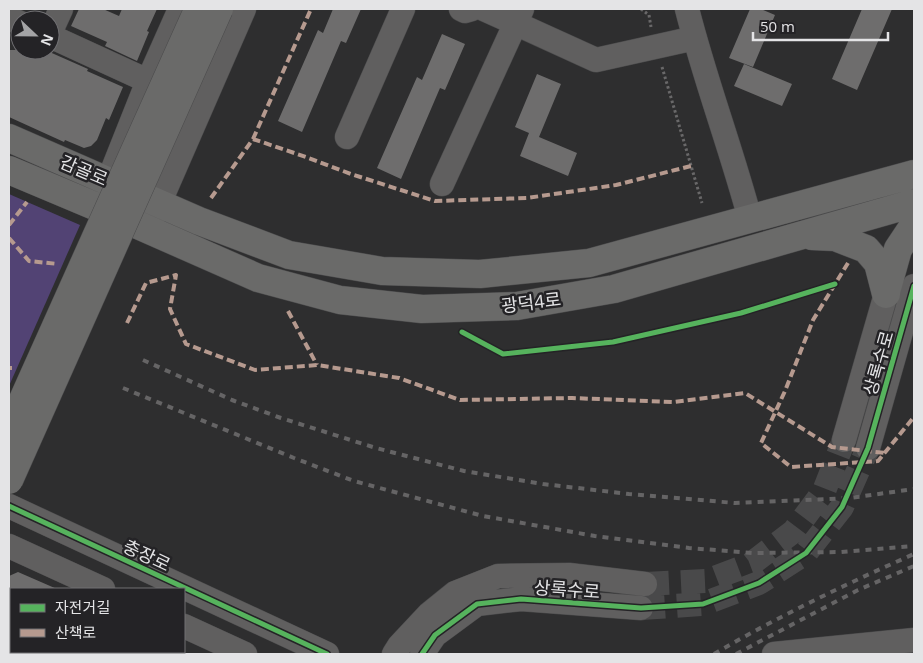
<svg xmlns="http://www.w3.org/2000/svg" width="923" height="663" viewBox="0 0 923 663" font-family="'Open Sans','Noto Sans KR',sans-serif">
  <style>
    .green { fill: #524374 }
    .building { fill: #6e6d6d }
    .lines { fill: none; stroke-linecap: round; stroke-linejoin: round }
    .minor-tunnel { stroke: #49494a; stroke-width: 24; stroke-dasharray: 24 12; stroke-linecap: butt }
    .minor-casing { stroke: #4b4b4c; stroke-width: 25 }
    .major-casing { stroke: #4b4b4c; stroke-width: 29 }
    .path { stroke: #696869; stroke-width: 3; stroke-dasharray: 2.5 2.5; stroke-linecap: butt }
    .minor { stroke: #605f5f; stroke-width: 24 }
    .major { stroke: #6a6a69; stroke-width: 28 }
    .rail { stroke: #656465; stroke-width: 4; stroke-dasharray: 6 6; stroke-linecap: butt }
    .major-bridge-casing { stroke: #4b4b4c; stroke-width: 29; stroke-linecap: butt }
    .major-bridge { stroke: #6a6a69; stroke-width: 28 }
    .quiet { stroke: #b69a8f; stroke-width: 4; stroke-dasharray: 8 4; stroke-linecap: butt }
    .cycleway-casing { stroke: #242326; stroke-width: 8 }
    .cycleway { stroke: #56b35d; stroke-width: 5 }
    .labels { text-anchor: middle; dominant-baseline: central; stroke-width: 5; stroke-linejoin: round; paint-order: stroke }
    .street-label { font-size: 18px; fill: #e4e4e6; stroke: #242326 }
  </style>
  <rect width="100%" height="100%" fill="#2e2e2f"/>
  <path class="green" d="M9,194L80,225L9,386Z"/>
  <path class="building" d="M79,9H103L119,16L122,9H157L147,31L149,32L137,61L105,46L107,42L71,26Z
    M333,9H361L346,43L341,41L302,132L278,121L318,30L323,33Z
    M750,9H761L775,15L753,67L729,58Z
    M862,9H892L857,90L832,79Z
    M442,34L465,44L445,90L440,88L401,179L377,168L417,77L422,80Z
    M9,50H45L88,69L87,71L123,87L109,120L106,118L97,140L91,146L84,148L65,140L64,142L9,117Z
    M744,64L792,84L782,106L734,86Z
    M537,74L561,84L539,137L577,153L568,176L520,156L529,133L515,127Z
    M18,572L57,589H9V576Z"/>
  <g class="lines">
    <path class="minor-tunnel" d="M645,584L706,581L751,564L794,531L824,491L844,440
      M641,608L703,604L759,583L806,553L842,507L868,448"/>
    <g class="minor-casing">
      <path id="minor" d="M461,9L465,11L472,9
        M484,9L596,60L695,38
        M687,9C705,80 731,148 750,219
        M9,18L20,23
        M50,33L61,9
        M50,36L148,81
        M347,137L403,9
        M113,169L148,81L180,9
        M442,184L522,9
        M152,220L244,9
        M844,440L886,294
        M868,448L914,286
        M9,506L327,654
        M9,546L103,589
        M184,626L245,654
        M394,654L399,646L429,614L455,593L498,576L569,575L645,584
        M422,654L435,635L477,604L521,599L641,608
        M774,654L914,640"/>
    </g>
    <g class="major-casing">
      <path id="major" d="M9,138L199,221L289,255L382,271L480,274L589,263L914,174
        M9,170L97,207L258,278L340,300L422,309L517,306L614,289L914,203
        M812,236L835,237L866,249L878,263L886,294
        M886,292L898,249L914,225"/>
    </g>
    <path class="path" d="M641,9L649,15L651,27
      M662,67L702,203"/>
    <use href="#minor" class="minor"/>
    <use href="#major" class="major"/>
    <path class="rail" d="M143,360L232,400L281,418L376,448L464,471L543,484L629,494L735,503L850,498L914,489
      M123,388L294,458L354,481L483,516L595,536L689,548L753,553L841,552L914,546
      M714,654C779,616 846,584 914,554
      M736,654L858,590L914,566"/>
    <g class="major-bridge-casing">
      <path id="major-bridge" d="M9,431L198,10
        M9,480L219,9"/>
    </g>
    <use href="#major-bridge" class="major-bridge"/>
    <path class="quiet" d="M253,139L311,9
      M211,198L253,139L306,157L351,174L435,201L527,198L616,185L691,166
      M9,225L27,202
      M9,238L29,261L58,264
      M848,263L813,320L785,391L761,443L791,467L878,461L914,417
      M288,311L317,365
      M127,323L146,283L176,275L170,309L186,344L255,370L317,365L399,378L460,400L572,398L673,402L745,393L832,447L885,453
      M9,368H12"/>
    <g class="cycleway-casing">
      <path id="cycleway" d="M462,332L503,354L613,342L741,313L835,284
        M9,506L327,654
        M422,654L435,635L477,604L521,599L641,608L703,604L759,583L806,553L842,507L868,448L914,286"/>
    </g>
    <use href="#cycleway" class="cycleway"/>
  </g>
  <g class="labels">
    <g class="street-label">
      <text transform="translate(84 170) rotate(23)">감골로</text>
      <text transform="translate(531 302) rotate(-7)">광덕4로</text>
      <text transform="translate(878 363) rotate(-74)">상록수로</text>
      <text transform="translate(147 555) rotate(25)">충장로</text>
      <text transform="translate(567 589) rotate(4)">상록수로</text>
    </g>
  </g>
  <rect width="923" height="663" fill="none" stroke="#e4e4e6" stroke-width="20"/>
  <rect x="10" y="588" width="175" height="65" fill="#242326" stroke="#717073"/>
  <rect x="20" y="604" width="25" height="8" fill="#56b35d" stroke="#717073"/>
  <text x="55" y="613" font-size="15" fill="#e4e4e6">자전거길</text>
  <rect x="20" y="629" width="25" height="8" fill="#b69a8f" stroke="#717073"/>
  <text x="55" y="638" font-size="15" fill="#e4e4e6">산책로</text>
  <g transform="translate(35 35) rotate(112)"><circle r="24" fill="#242326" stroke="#717073"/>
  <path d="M0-4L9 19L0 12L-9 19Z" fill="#a4a4a6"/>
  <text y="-8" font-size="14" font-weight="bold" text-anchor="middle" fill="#e4e4e6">N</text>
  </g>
  <path d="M753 32v8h135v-8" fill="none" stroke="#e4e4e6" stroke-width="2.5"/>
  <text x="760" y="32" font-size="15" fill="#e4e4e6" stroke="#242326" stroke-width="4" paint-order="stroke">50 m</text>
</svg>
